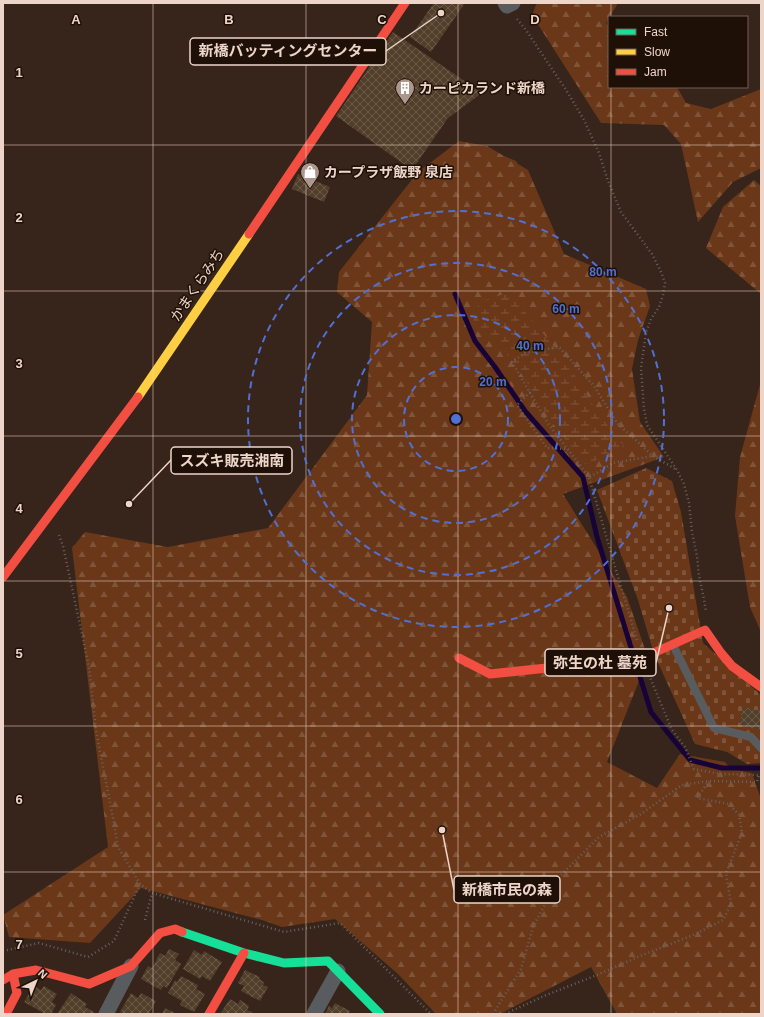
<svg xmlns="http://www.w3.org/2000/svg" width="764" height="1017" viewBox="0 0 764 1017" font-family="Arial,'Noto Sans JP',sans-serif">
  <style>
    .forest { fill: url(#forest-firs) }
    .wetland { fill: url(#wetland-marsh) }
    .cemetery { fill: url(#cemetery-stones) }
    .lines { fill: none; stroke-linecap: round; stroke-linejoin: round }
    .stream { stroke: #180339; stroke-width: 5 }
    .building { fill: url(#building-cross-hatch) }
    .path { stroke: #676361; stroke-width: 2.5; stroke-dasharray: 1 3; stroke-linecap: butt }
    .lane { stroke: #595c5e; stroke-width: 8 }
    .street { stroke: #595c5e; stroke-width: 15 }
    .fast { stroke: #16e098; stroke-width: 9 }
    .slow { stroke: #ffcf43; stroke-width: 9 }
    .jam { stroke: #f24e42; stroke-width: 9 }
    .grid { fill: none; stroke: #edd5c9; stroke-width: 1; stroke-opacity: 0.55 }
    .ring { fill: none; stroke: #5170d4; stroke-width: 2; stroke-dasharray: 7 5 }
    .labels { text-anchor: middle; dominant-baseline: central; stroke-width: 3; stroke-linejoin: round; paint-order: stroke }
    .poi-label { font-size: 14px; font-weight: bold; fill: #edd5c9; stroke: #1f1007; text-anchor: start }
    .street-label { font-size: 14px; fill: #edd5c9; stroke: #1f1007 }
    .grid-label { font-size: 13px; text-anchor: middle; font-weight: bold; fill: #edd5c9; stroke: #1f1007; stroke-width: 3; stroke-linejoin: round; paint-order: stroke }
    .centre { fill: #5170d4; stroke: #1f1007; stroke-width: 2 }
    .ring-label { font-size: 12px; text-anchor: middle; font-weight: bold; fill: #5170d4; stroke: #1f1007; stroke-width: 3; stroke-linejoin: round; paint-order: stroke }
    .leader { fill: none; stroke: #edd5c9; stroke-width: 1.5 }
    .callout-dot { fill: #edd5c9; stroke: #1f1007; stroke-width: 1.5 }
    .callout { fill: #1f1007; stroke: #edd5c9; stroke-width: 1.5 }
    .callout-label { font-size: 15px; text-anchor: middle; font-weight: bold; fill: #edd5c9 }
  </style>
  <defs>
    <pattern id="forest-firs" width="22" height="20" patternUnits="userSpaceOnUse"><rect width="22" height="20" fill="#6a3819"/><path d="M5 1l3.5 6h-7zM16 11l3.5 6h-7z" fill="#805439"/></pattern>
    <pattern id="wetland-marsh" width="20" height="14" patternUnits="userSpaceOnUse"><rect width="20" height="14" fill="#6a3819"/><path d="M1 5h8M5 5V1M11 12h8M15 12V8" fill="none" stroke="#805439"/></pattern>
    <pattern id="cemetery-stones" width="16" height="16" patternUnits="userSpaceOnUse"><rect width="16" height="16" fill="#6a3819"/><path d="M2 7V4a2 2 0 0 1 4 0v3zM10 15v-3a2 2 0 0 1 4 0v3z" fill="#805439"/></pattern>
    <pattern id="building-cross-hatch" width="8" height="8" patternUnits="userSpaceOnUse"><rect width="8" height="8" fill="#513f2b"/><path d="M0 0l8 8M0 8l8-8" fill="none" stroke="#6a5a48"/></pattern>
  </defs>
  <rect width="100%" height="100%" fill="#37241a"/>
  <path class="forest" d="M537,3H618L606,23L609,27V87H677L686,103L711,109L761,89V168L733,182L698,222L681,144L664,125L601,123L532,15Z
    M459,141L487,146L504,156L516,161L518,164L528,170L564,254L646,289L650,306L638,340L632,369L640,422L664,457L563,494L627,597L648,658L607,762L657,788L680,754L725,762L731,769L752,773L761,799V1014H617L591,967L500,1014H436L398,974L335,919L282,927L262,920L141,888L90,943L9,937L3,915L108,847L72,548L85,532L168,547L268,528L321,457L367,395L372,322L337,292L339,272L418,172Z
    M754,180L761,186V294L706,248L723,207Z
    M761,381V632L750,607L735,516L740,457Z"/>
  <path class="wetland" d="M510,292L525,312L547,338L572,371L596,410L624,446L586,465L550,420L523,376L504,350L473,323L479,302Z"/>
  <path class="cemetery" d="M646,468L672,481L681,512L703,643L761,695V763L747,764L727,752L695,744L654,654L638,600L597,490Z"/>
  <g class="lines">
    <path class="stream" d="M455,294L475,341L495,367L525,411L583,477L597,537L633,654
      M636,664L651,712L690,760L722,768H761"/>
  </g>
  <path class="building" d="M434,3H465L431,52L410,37Z
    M393,32L482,93L448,118L412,170L336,116Z
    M298,174L330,187L324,202L292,189Z
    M743,707L761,711V730L739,725Z
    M169,949L179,954L175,960L181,964L167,988L163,986L161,990L141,979L148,966L152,968L160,953L165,956Z
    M194,950L202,955L204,951L222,962L210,981L202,976L200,979L183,969Z
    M245,970L260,977L259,979L264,982L263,985L268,987L260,1001L241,991L244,986L238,983Z
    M181,976L198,985L196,989L205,994L194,1012L180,1005L182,1001L168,993L175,980L177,982Z
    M34,986L41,990L44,986L57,994L52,1002L56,1005L51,1014H45L24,1002Z
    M71,993L87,1004L85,1007L94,1012L93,1014H57Z
    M131,993L138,998L141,993L156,1001L149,1014H124L120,1012Z
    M230,999L238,1004L240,1000L249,1006L247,1010L252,1012L251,1014H220Z
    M335,1003L350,1011L348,1014H325L329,1006L332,1008Z
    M165,1008L177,1014H157L158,1012L162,1014Z"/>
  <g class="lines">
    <path class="path" d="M517,19L526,30L568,93L584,120L599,153L608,181L621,212L652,254L662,274L665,283L663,295L659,307L651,319L646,332L644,347L641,368L644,409L647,425L677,470L684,484L689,503L692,532L697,556L699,576L704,599L706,612
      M530,392L517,405L547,448L568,449
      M590,477L613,463L652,456
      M59,535L63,546L89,667L96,731L113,818L118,847L140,884L152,893L284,932L340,923L431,1014
      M637,640L616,570L589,477L547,422L512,362L525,353L559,347L594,386L617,423L653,456L677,470
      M649,675L672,730L685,747L694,769L720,774L761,775
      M145,920L152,893
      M3,951L39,943L88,957L114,941L140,884
      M493,1014L521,969L533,927L560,876L599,837L641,814L682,785L709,781L757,782L759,775
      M505,1014L544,996L597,975L640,956L691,936L723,920L731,904L726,873L742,833L739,815L729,804L697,798L709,781"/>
    <path class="lane" d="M673,645L714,728L751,737L761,748"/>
    <path class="street" d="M505,3L507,6L513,3
      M106,1014L131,966
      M314,1014L338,971"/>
    <path class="fast" d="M182,932L244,953L284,963L328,961L380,1014"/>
    <path class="slow" d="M138,397L249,234"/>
    <path class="jam" d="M249,234L405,3
      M3,577L138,397
      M459,658L490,674L642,658L705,630L721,653L732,666L761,687
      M3,980L13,974L36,970L89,984L131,966L160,933L175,929L182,932
      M6,1014L17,993L13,974
      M209,1014L244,953"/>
  </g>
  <path class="grid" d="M153,3V1014M306,3V1014M458,3V1014M611,3V17M611,87V1014M3,145H761M3,291H761M3,436H761M3,581H761M3,726H761M3,872H761"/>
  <g class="ring">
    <circle cx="456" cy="419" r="52"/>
    <circle cx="456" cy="419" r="104"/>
    <circle cx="456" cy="419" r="156"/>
    <circle cx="456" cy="419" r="208"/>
  </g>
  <defs>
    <g id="building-pin" transform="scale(1)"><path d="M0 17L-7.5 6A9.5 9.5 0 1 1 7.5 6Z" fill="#ad978c" stroke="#1f1007"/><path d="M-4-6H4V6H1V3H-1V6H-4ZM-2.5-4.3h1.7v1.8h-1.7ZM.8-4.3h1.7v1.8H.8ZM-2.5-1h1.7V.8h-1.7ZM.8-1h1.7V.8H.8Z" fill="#fff"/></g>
    <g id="shop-pin" transform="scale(1)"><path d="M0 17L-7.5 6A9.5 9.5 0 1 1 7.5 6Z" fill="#ad978c" stroke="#1f1007"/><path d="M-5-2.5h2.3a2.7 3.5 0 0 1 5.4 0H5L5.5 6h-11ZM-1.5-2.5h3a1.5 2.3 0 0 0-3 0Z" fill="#fff"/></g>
  </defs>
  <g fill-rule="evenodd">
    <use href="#building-pin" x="405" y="88"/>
    <use href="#shop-pin" x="310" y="172"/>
  </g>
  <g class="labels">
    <g class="poi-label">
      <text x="419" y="88">カーピカランド新橋</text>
      <text x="324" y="172">カープラザ飯野 泉店</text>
    </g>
    <g class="street-label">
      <text transform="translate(197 285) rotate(-56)">かまくらみち</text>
    </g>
  </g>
  <g class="grid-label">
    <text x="76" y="24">A</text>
    <text x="229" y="24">B</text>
    <text x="382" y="24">C</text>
    <text x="535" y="24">D</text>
    <text x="19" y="77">1</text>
    <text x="19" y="222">2</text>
    <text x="19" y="368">3</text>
    <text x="19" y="513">4</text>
    <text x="19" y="658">5</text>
    <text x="19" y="804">6</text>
    <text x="19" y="949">7</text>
  </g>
  <circle cx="456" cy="419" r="6" class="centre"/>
  <g class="ring-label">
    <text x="603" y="276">80 m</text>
    <text x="566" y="313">60 m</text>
    <text x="530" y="350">40 m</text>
    <text x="493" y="386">20 m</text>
  </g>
  <path class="leader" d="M441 13L386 51M129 504L171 460M669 608L656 663M442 830L454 890"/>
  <g class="callout-dot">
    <circle cx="441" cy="13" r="4"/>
    <circle cx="129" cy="504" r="4"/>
    <circle cx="669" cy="608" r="4"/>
    <circle cx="442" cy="830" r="4"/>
  </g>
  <g class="callout">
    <rect x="190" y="38" width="196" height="27" rx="4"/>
    <rect x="171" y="447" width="121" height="27" rx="4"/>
    <rect x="545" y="649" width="111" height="27" rx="4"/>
    <rect x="454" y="876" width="106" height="27" rx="4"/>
  </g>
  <g class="callout-label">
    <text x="288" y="56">新橋バッティングセンター</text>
    <text x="232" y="466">スズキ販売湘南</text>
    <text x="600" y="668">弥生の杜 墓苑</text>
    <text x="507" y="895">新橋市民の森</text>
  </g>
  <rect width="764" height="1017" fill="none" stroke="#edd5c9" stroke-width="8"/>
  <rect x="608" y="16" width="140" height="72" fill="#1f1007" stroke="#715f55"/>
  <rect x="616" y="29" width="20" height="6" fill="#16e098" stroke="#715f55"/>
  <text x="644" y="36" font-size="12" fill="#edd5c9">Fast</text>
  <rect x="616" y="49" width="20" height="6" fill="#ffcf43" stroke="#715f55"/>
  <text x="644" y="56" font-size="12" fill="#edd5c9">Slow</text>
  <rect x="616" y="69" width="20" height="6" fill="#f24e42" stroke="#715f55"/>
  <text x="644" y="76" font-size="12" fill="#edd5c9">Jam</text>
  <g transform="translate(36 981) rotate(43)" stroke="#1f1007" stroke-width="3" paint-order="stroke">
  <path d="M0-3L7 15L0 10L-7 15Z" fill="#edd5c9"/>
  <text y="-6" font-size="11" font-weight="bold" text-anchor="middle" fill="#edd5c9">N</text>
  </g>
</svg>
